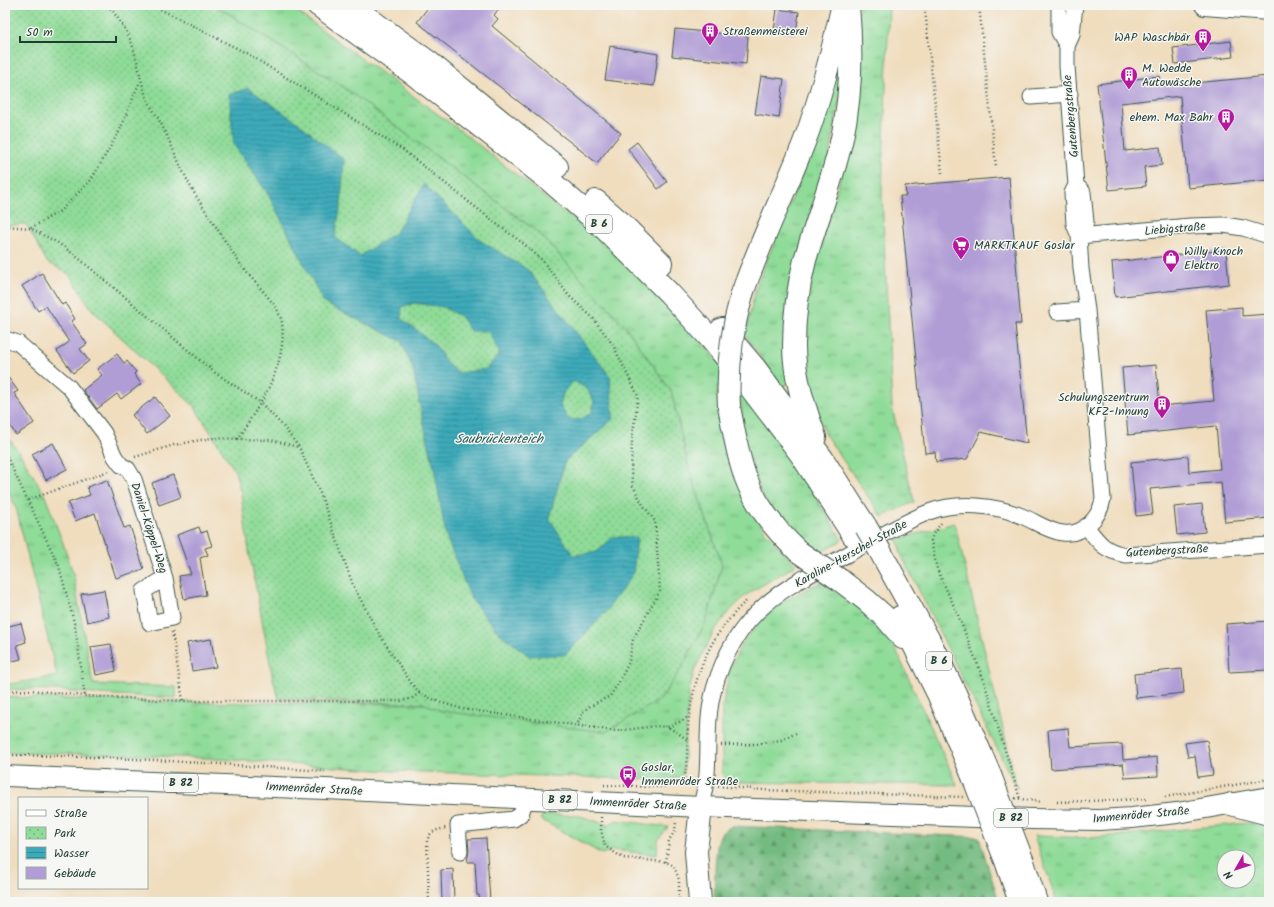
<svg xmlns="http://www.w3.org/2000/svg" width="1274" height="907" viewBox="0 0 1274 907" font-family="Kalam,sans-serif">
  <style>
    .grass { fill: url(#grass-tufts); stroke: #578c66; fill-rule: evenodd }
    .forest { fill: url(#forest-firs); stroke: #497c5a }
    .park { fill: url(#park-dots); stroke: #578c66 }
    .water { fill: url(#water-rules); stroke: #2e7477; fill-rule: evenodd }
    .building { fill: #b09dd6 }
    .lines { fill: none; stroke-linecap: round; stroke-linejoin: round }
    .minor-casing { stroke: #3e5549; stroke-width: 17 }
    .major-casing { stroke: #3e5549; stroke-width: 22 }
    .highway-casing { stroke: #3e5549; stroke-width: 24 }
    .path { stroke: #3e5549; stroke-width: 2.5; stroke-dasharray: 1 3; stroke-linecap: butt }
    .minor { stroke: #fff; stroke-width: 15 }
    .major { stroke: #fff; stroke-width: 20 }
    .highway { stroke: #fff; stroke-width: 22 }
    .highway-bridge-casing { stroke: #3e5549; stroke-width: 24; stroke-linecap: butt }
    .highway-bridge { stroke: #fff; stroke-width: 22 }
    .labels { text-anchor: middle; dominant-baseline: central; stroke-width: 3; stroke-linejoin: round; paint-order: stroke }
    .shield { fill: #f6f6f2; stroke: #60746d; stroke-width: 1 }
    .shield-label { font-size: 11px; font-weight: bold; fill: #1f3d34 }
    .poi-label { font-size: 12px; fill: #1f3d34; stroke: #f6f6f2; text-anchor: start }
    .street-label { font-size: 12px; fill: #1f3d34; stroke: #f6f6f2 }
    .water-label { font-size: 13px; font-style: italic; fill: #285e5c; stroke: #f6f6f2 }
  </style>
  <defs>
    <pattern id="grass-tufts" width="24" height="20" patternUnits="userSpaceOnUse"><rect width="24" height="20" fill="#8fdb98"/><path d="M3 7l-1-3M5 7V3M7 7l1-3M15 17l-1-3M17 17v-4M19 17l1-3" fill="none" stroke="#74b37d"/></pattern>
    <pattern id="forest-firs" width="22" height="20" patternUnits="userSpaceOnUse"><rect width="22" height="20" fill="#73bb80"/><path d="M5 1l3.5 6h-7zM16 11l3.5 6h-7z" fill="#5e996a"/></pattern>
    <pattern id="park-dots" width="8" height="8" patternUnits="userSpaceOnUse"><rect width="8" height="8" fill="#8fdb98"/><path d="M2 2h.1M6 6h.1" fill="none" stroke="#74b37d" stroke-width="1.8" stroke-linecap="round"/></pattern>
    <pattern id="water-rules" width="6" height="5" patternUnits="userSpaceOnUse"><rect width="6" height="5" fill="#3caaba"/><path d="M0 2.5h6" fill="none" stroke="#328c98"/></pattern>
  </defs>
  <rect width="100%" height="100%" fill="#f6f6f2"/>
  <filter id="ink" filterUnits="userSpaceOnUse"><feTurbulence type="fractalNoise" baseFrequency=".025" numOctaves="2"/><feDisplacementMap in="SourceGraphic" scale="8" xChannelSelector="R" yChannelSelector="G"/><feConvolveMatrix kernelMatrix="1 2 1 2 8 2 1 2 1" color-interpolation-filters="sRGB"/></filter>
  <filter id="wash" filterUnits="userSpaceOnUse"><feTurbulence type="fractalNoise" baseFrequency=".012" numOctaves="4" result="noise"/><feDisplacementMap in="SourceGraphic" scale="16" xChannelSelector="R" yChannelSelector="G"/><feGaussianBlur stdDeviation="0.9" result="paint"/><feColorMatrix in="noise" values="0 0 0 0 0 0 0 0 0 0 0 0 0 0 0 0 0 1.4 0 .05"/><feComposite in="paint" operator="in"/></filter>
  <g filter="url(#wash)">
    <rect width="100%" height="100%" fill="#f0ddbe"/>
    <path class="grass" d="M215,5H288L461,131L566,214L588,226L646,281L718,360L792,458L842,540L818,554L796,540L762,496L745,442L741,402L717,386L720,420L727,450L764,530L796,565L746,595L727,614L714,631L695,669L689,691L683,773L680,778L665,780L392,771L202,758L105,754L5,753V697L173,702L426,704L441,711L660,700L681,669L706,622L722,565L689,469L671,391L625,326L539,233L342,86Z
      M860,5H889L882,195L892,407L914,502L882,517L827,437L810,399L803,365V321L818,254L851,141Z
      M841,49L846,62L790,383L781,387L745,335L756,287L820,130L833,87Z
      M5,433L21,455L45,496L63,543L73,573L93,684L176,687V698L94,694L57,690L5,689V683L12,684L57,676L16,508L5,483Z
      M954,523L958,537L1017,789L900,552V546L896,540Z
      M821,582L856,604L890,637L957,785L726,782L722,773V709L730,668L743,642L764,616L782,602Z
      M544,814L580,816L608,825L616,820L668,827L658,840L657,855L613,850L602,854L540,819Z
      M1269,821V902H1057L1034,836L1091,838ZM1224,857H1248V881H1224Z"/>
    <path class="forest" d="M732,826L979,837L999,902H714C715,887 714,849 720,836C722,831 727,829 732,826Z"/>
    <path class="park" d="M5,5H215L342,86L539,233L625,326L671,391L689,469L722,565L706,622L681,669L660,700L605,732L441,711L426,704L279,699L273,679L249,551L241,494L235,471L194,406L93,311L69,274L47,262L26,224L5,226Z"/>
    <path class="water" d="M248,88L301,125L344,160L341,204L335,237L360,256L396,232L424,184L481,241L528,270L610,376L613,419L565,461L549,518L573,555L597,552L613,537H637L633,574L605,613L565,655L529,656L498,632L471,599L446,536L434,467L423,421L413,369L401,341L324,303L268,194L234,145L229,95ZM414,303L443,307L461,317L470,331H488L500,354L486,369L459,373L448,365L435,345L401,318L402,307ZM574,381L587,389L594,401L592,412L580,420L568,419L560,405L564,391Z"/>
    <g id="blocks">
      <path class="building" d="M430,5H502L494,15L498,19L492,26L621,133L597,163L417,22Z
        M777,9L799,12L796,34L774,31Z
        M675,29L748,36L746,64L672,56Z
        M1231,41L1233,57L1175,64L1173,48Z
        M610,46L658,54L654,86L605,80Z
        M761,76L784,79L779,118L755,114Z
        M1159,76L1161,86L1269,76V180L1188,188L1180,96L1121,103L1125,151L1160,147L1162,165L1144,167L1146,186L1109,190L1097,84Z
        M637,142L667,182L658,189L628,149Z
        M1009,177L1021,324H1015L1027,443L981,432L967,459L936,462L935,452L925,453L900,196H906L905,186Z
        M1226,250L1229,284L1115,297L1112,262Z
        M42,273L62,305L65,303L75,319L71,321L87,344L80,349L89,361L73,373L57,351L69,342L46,306L38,311L22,286Z
        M1242,307V316L1269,314V518L1225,522L1221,482L1150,489L1153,514L1136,516L1131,462L1188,456L1189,472L1220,469L1216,426L1128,435L1122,368L1156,365L1160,406L1214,401L1206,310Z
        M117,354L124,363L127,361L136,372L134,374L141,384L121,399L117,394L97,409L83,390L102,375L97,369Z
        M5,373L18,391L14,393L34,423L16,435L5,418Z
        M155,397L170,416L147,434L132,415Z
        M53,443L67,469L46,480L32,454Z
        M173,475L181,497L159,505L152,483Z
        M107,480L124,528L130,526L144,569L116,578L95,513L75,521L68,503L90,495L87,487Z
        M1202,504L1205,532L1177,535L1174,507Z
        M199,527L201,533L207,531L212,546L205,548L208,555L200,558L206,595L184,599L179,576L191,574L177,535Z
        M104,590L109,617L87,622L81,594Z
        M1269,621V670L1229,672L1226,624Z
        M21,623L26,642L17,645L21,659L5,663V627Z
        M211,639L216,667L192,671L187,643Z
        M111,644L116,671L96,675L91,647Z
        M1182,669L1184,693L1136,698L1134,674Z
        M1068,728L1070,747L1122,744L1123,760L1157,757L1158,776L1125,778L1123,763V764L1051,769L1048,730Z
        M1207,740L1213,775L1198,777L1195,756L1188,757L1185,743Z
        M486,838L490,902H480L479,895H477L475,862H467L469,851L468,839Z
        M453,869L454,902H442L441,870Z"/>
    </g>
  </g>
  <g filter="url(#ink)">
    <use href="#blocks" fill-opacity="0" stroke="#3e5549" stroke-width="1"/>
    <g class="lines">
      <g class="minor-casing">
        <path id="minor" d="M1059,5V32L1067,46
          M1031,97L1070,94
          M1076,185L1083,192L1086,222L1079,236
          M1079,236L1190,226L1224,225L1243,228L1269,236
          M1057,312L1087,310
          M5,339L18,343L69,387L104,433L115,457L121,465L128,469L134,479L165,578L172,618L150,623L144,591L165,578
          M1086,526C1099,543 1104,551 1126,555L1269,545
          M701,807C703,796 706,785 707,774C709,746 706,717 714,689C723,657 739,627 765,605C788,584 821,569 848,554C874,540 901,523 929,512C958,501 996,505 1024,517C1036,522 1050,532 1063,533C1083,536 1100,517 1103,499L1087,310L1081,269L1079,236L1074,224L1072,193L1076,185L1067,66V46L1072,35L1075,5
          M460,852L458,825L514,819L521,814L526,799"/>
      </g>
      <g class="major-casing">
        <path id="major" d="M1205,5L1269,10
          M5,776L325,789L701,807L1032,819L1099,820L1132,818L1177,813L1269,797"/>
      </g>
      <g class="highway-casing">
        <path id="highway" d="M318,5L416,76L549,180L604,228L669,293L710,338L743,378L800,453L853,535
          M350,5L430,63L557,167
          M596,201L619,221L661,263
          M742,294C760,242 785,192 805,140C821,97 832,53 842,8
          M722,329L755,368L822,458L866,527
          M729,407C734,430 737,454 745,476C756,506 776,531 799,552
          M815,437C805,408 794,378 794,346C794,318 798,287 805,260C817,219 833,179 842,138C852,94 852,49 848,5
          M880,551L930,642L955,693L990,775
          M840,580L866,600L885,617L903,638
          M900,617L939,696L972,774
          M1231,804L1269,814
          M1006,861L1020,902
          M1023,862L1036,902
          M700,902L696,852L701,807"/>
      </g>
      <path class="path" d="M108,5C117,17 127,30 132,44C138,61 140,79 146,96C149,105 155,112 159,120C173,146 182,174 198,199C212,221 226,243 241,265C252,281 280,305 282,323C287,367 260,405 237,439
        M141,5L158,8L248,54L403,150L502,228L524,244L543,261L569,296L593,318L613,345L638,396L632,441L631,472L633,486L643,505L655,521L660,591L633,639L629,662L618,684L610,696L590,706L583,712L577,725
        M979,5L996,167
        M925,9L942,173
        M5,226L30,228L58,243L76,256L214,372L261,403L282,425L299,447L307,465L320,493L353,585L379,634L411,683L420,693L439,702L463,709L616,731L656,726L668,727L681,735L687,740
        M31,228L60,211L91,180L120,130L140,81
        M5,453L59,566L75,626L85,696
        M135,457L174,445L211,438L271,440L298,447
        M28,500L109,471
        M941,523L933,534L931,541L937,569L958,615L983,678L1020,799
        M172,632L183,701
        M5,691L31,690L85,696L183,701H400L411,699L420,693
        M668,727L682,721L689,716
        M721,745L757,744L781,740L799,732
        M5,755C112,756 219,764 325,771
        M683,782C689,765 686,745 688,727C692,686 704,646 733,615C737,610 742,604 748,600
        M604,785L660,787L679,785L683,782L693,783
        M718,786L764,790L963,797
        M1165,797L1269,779
        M1015,798L1042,802
        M1057,802L1146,799
        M601,817V830L605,846L623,858L666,862L674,866L679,880V902
        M666,862L669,840L675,831L676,822
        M429,902L427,841C430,831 436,830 446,828"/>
      <use href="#minor" class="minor"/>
      <use href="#major" class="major"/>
      <use href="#highway" class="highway"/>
      <g class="highway-bridge-casing">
        <path id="highway-bridge" d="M729,407C727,368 731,332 742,294
          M866,527L880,551
          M799,552L840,580
          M972,774L1006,861
          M990,775L1023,862"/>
      </g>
      <use href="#highway-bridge" class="highway-bridge"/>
    </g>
  </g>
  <defs>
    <g id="building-pin" transform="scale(0.9)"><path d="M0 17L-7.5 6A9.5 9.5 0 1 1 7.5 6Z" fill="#b5179e" stroke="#f6f6f2"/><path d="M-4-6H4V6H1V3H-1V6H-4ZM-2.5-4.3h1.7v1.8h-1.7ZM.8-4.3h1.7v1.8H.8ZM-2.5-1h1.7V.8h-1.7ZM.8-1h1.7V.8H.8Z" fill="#fff"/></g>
    <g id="supermarket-pin" transform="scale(0.9)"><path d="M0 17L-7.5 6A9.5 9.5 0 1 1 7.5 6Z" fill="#b5179e" stroke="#f6f6f2"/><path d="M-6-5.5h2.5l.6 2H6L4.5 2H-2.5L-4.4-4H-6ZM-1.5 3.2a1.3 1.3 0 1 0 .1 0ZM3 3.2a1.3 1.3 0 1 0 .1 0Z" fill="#fff"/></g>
    <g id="shop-pin" transform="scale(0.9)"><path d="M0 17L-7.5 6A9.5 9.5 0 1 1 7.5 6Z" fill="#b5179e" stroke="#f6f6f2"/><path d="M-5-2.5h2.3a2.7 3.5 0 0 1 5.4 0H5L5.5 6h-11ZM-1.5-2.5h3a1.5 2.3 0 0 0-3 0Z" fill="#fff"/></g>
    <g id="bus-pin" transform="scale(0.9)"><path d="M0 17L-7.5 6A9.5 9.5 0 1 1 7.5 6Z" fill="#b5179e" stroke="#f6f6f2"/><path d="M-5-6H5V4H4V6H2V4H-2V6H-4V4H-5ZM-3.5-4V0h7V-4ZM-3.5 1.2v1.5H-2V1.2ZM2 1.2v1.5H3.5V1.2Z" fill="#fff"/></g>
  </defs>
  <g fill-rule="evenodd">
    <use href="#building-pin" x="710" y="31"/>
    <use href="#building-pin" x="1203" y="37"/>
    <use href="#building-pin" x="1129" y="75"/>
    <use href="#building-pin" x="1226" y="117"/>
    <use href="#supermarket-pin" x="961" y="245"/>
    <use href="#shop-pin" x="1171" y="258"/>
    <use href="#building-pin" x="1162" y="404"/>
    <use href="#bus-pin" x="628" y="774"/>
  </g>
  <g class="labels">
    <g class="shield">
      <rect x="586" y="215" width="26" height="18" rx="3"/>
      <rect x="926" y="652" width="26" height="18" rx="3"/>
      <rect x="164" y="774" width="34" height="18" rx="3"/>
      <rect x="543" y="791" width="34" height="18" rx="3"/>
      <rect x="994" y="809" width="34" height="18" rx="3"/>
    </g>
    <g class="shield-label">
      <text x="599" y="224">B 6</text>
      <text x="939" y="661">B 6</text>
      <text x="181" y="783">B 82</text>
      <text x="560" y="800">B 82</text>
      <text x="1011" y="818">B 82</text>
    </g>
    <g class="poi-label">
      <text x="723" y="31">Straßenmeisterei</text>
      <text x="1190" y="37" text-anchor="end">WAP Waschbär</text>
      <text x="1142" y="68">M. Wedde<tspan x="1142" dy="14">Autowäsche</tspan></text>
      <text x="1213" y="117" text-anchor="end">ehem. Max Bahr</text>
      <text x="974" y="245">MARKTKAUF Goslar</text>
      <text x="1184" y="251">Willy Knoch<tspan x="1184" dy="14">Elektro</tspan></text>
      <text x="1149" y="397" text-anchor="end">Schulungszentrum<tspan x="1149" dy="14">KFZ-Innung</tspan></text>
      <text x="641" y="767">Goslar,<tspan x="641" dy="14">Immenröder Straße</tspan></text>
    </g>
    <g class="street-label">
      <text transform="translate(1071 116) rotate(-95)">Gutenbergstraße</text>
      <text transform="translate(1175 229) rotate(-5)">Liebigstraße</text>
      <text transform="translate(149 528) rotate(72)">Daniel-Köppel-Weg</text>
      <text transform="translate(1167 551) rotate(-3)">Gutenbergstraße</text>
      <text transform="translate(851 554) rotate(-29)">Karoline-Herschel-Straße</text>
      <text transform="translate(314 789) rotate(3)">Immenröder Straße</text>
      <text transform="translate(638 804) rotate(3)">Immenröder Straße</text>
      <text transform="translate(1141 815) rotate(-5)">Immenröder Straße</text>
    </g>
    <g class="water-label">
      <text x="499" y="439">Saubrückenteich</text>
    </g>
  </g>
  <rect width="1274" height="907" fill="none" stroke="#f6f6f2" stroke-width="20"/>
  <rect x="18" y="797" width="130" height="92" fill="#f6f6f2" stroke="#a0aca6"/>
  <rect x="26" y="810" width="20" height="6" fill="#ffffff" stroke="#a0aca6"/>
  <text x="54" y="817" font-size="12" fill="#1f3d34">Straße</text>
  <rect x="26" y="827" width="20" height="12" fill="url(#park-dots)" stroke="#a0aca6"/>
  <text x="54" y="837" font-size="12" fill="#1f3d34">Park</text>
  <rect x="26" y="847" width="20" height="12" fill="url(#water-rules)" stroke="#a0aca6"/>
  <text x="54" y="857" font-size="12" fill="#1f3d34">Wasser</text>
  <rect x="26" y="867" width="20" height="12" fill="#b09dd6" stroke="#a0aca6"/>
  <text x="54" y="877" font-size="12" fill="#1f3d34">Gebäude</text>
  <g transform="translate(1236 869) rotate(231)"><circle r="19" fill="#f6f6f2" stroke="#a0aca6"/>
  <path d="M0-3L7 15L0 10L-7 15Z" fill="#b5179e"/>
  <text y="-6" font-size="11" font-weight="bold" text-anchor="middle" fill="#1f3d34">N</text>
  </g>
  <path d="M20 36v6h96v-6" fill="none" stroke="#1f3d34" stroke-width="2"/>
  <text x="26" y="36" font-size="12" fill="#1f3d34" stroke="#f6f6f2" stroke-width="3" paint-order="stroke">50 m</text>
</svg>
